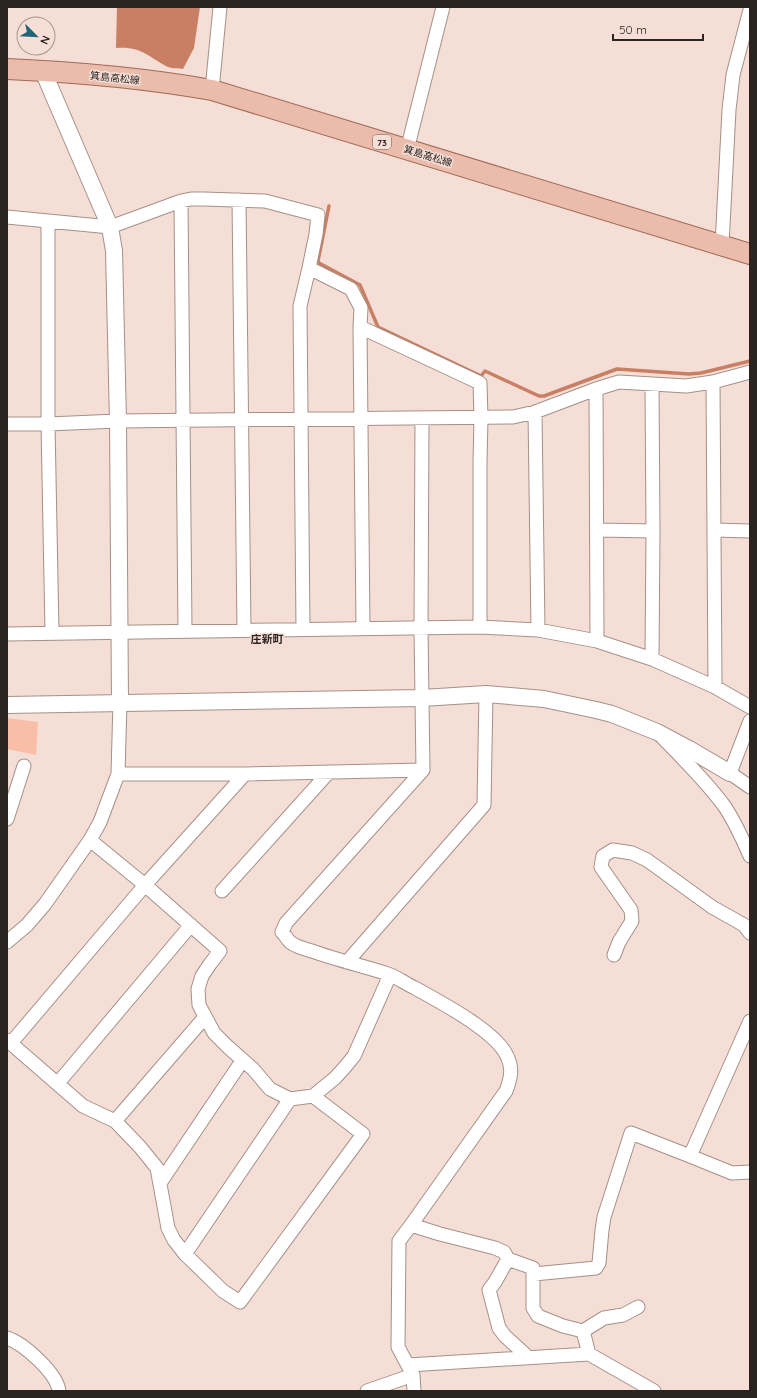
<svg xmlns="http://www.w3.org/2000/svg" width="757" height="1398" viewBox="0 0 757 1398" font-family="Quicksand,'Noto Sans JP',sans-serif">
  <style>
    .green { fill: #f8bea8 }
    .water { fill: #c87f63 }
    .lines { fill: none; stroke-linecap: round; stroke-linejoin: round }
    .stream { stroke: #c87f63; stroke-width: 3.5 }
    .minor-casing { stroke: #a59088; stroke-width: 15 }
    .tertiary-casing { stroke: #a59088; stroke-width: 18 }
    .primary-casing { stroke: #9f6a56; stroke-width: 22 }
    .minor { stroke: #fff; stroke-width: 13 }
    .tertiary { stroke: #fff; stroke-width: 16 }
    .primary { stroke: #ebbcab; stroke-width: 20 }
    .labels { text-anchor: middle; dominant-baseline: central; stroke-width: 3; stroke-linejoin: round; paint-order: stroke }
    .shield { fill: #f5ded6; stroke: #685c57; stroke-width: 1 }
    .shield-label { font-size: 9px; font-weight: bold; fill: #2c2421 }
    .street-label { font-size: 10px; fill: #2c2421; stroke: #f5ded6 }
    .neighbourhood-label { font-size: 11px; font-weight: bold; fill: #2c2421; stroke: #f5ded6 }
  </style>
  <rect width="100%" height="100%" fill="#f5ded6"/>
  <path class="green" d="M7,718L38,722L36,755L7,749Z"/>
  <path class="water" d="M117,7H200L194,48L183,69C179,68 172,69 168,67C148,57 142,46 116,48Z"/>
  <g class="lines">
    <path class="stream" d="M329,206L318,261L319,263L360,285L378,327L481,376L485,371L539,396H544L617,369L689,374L701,373L750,361"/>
    <g class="minor-casing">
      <path id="minor" d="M212,90L220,7
        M407,150L443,7
        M239,200L244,630
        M181,201L185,631
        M7,217L110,227L181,201L191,199H204L265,201L318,215L316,234L309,268L351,289L361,308L360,327L480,383L481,418L480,463V627
        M48,221V424L52,633
        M722,245L729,110L733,75L750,10
        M360,327L363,628
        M713,382L715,687
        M652,384L653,531L652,659
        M596,389L597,641
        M535,412L538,630
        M7,424H48L118,421L513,417L535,412L596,389L619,382L686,386L713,382L750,372
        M597,530L653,531
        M714,530L750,531
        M303,629L300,306L309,268
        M7,634L480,627L538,630L597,641L652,659L715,687L750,707
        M750,721L730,773L750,787
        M663,738C684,760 707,782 725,807C735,822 743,840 750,856
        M118,774H245L423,770
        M7,819L24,766
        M90,840L145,885L220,951L210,964L202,976L198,989L199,1005L214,1033L228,1047L253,1069L270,1089L290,1099L313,1096L335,1078L345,1067L354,1056L390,975
        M222,891L329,772
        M7,942L27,925L45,904L90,840L100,822L118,774L120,702
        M614,955L619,942L632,921L631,910L601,867L603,856L613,850L632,853L647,860L712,907L744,925L750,933
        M347,962L484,805L486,694
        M7,1040L83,1106L115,1121L140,1147L157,1168L168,1228L174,1240L185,1254L223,1291L240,1302L363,1134L313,1096
        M11,1043L145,885L245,774
        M58,1083L191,925
        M115,1121L205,1017
        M690,1156L750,1021
        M160,1183L242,1061
        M411,1225L440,1234L495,1248L504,1252L508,1259L495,1282L489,1290L499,1328L505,1336L529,1358
        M185,1254L290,1099
        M508,1259L533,1268V1308L538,1316L563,1326L583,1331
        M534,1274L596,1268L599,1263L602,1230L604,1217L631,1133L690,1156L732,1173L750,1172
        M7,1338C23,1343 57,1373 59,1391
        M589,1354L583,1331L604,1318L623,1315L638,1307
        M408,1365L589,1354L654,1391
        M367,1391L413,1375
        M414,1391L413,1375L398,1347L399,1241L411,1225L506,1091C511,1078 513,1068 507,1056C496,1031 440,1002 415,988C406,984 397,977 388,974C363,966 337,960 312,951C305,949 296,947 290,942C287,939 285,935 282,932L286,923L423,770L421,629L422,419"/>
    </g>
    <g class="tertiary-casing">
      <path id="tertiary" d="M43,71L110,227L114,251L118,421L120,702
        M7,705L422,698L486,694L544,699L596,710L612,714L657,732L689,749L730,773"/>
    </g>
    <g class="primary-casing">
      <path id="primary" d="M7,69C75,72 144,78 212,90L750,254"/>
    </g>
    <use href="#minor" class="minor"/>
    <use href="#tertiary" class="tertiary"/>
    <use href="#primary" class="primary"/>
  </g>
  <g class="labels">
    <rect class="shield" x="373" y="135" width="18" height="14" rx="3"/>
    <g class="shield-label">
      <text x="382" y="142">73</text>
    </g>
    <g class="street-label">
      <text transform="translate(115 78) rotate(6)">箕島高松線</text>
      <text transform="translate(428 156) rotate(17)">箕島高松線</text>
    </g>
    <g class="neighbourhood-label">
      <text x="267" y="639">庄新町</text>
    </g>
  </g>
  <rect width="757" height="1398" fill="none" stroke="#2c2421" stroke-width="16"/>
  <g transform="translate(36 36) rotate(114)"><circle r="19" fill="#f5ded6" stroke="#a5948e"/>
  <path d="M0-3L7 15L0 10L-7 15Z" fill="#236478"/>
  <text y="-6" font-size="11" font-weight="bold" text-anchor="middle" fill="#2c2421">N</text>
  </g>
  <path d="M613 34v6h90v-6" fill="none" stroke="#2c2421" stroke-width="2"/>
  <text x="619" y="34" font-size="12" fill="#2c2421" stroke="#f5ded6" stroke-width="3" paint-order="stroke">50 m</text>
</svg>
